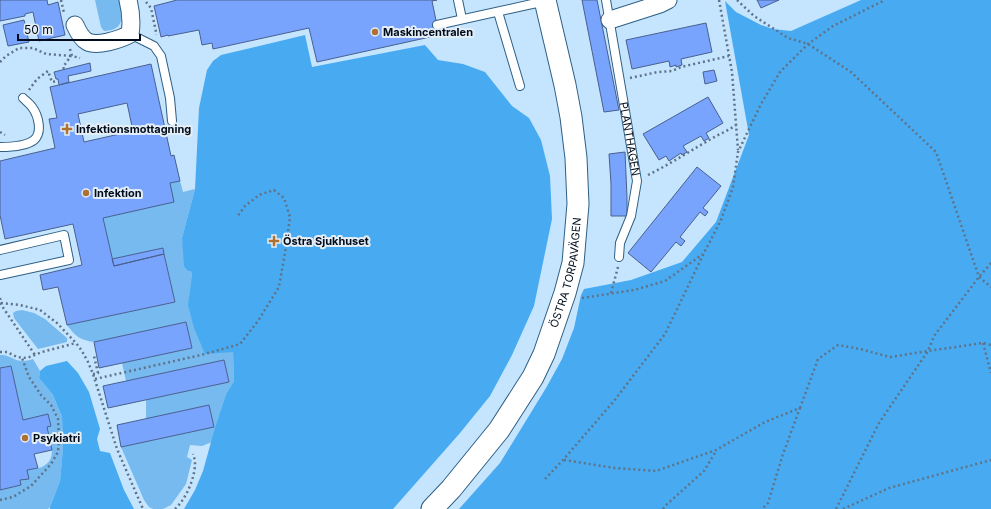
<svg xmlns="http://www.w3.org/2000/svg" width="991" height="509" viewBox="0 0 991 509" font-family="Inter,sans-serif">
  <style>
    .green { fill: #77baef }
    .forest { fill: #48abf2 }
    .building { fill: #78a4fd; stroke: #49608f; fill-rule: evenodd }
    .lines { fill: none; stroke-linecap: round; stroke-linejoin: round }
    .service-casing { stroke: #2e5f84; stroke-width: 10 }
    .minor-casing { stroke: #2e5f84; stroke-width: 19 }
    .tertiary-casing { stroke: #2e5f84; stroke-width: 23 }
    .path { stroke: #5e7388; stroke-width: 2.5; stroke-dasharray: 2 3; stroke-linecap: butt }
    .service { stroke: #fff; stroke-width: 8 }
    .minor { stroke: #fff; stroke-width: 17 }
    .tertiary { stroke: #fff; stroke-width: 21 }
    .poi-dot { fill: #ad7134; stroke: #e4eef7; stroke-width: 1.5 }
    .labels { text-anchor: middle; dominant-baseline: central; stroke-width: 4; stroke-linejoin: round; paint-order: stroke }
    .poi-label { font-size: 11px; font-weight: bold; fill: #000c1b; stroke: #e4eef7; text-anchor: start }
    .street-label { font-size: 11px; fill: #000c1b; stroke: #e4eef7 }
  </style>
  <rect width="100%" height="100%" fill="#c5e4fe"/>
  <path class="green" d="M95,0H119C123,16 125,30 104,31L101,27Z
    M180,181L183,192L195,189L182,238L188,271H191L192,276L233,352L234,381L226,394L216,424L212,442L202,446L190,445L187,457L192,460L186,484L171,505L163,509H153L149,507L144,500L121,447L214,427L209,405L146,419V400L229,382L224,360L126,381L122,363L192,348L186,322L94,342C80,340 75,336 67,325L175,302L163,248L112,259L103,218L170,183Z
    M22,310L34,313L45,319L67,338V342L38,349L14,318L13,313L16,311Z
    M0,355C9,354 14,361 23,361C26,361 30,360 33,359L40,371L39,378L53,395L62,417L63,448L60,481L50,507L48,509H0V490L21,485L20,480L28,478L27,470C33,469 41,469 45,465C58,457 49,438 47,427L51,425L48,415L23,420L11,366L0,368Z"/>
  <path class="forest" d="M861,0H991V509H459L500,463L546,388L562,359L574,328L581,295L584,289L631,280L682,262L716,222L749,135L725,1L736,12L761,25L773,29L791,31Z
    M305,35L312,67L425,45L438,60L463,64L485,72L512,106L529,118L541,140L550,176L552,219L534,306L512,355L490,396L460,433L393,509H184L195,490L203,471L216,424L226,394L234,381L233,352L205,354L194,328L188,305L192,276L191,271H188L184,266L182,238L195,189L199,108L207,70L213,61L221,55Z
    M67,361L78,373L89,392L100,429L97,439L100,451L110,453L124,490L134,509H50V507L60,481L63,448L62,417L53,395L39,378L40,371L46,366Z"/>
  <path class="building" d="M0,0H47L48,5L58,2L65,35L39,41L33,12L25,14V16L0,21Z
    M177,0H437L432,1L439,35L317,62L309,28L213,49L212,43L202,45L199,30L168,36V35L161,37L154,6Z
    M582,0H597L619,110L604,112Z
    M757,0H779L761,8Z
    M24,20L29,42L8,46L3,25Z
    M706,23L712,52L681,59L682,65L676,67V65L670,67L669,61L632,69L626,40Z
    M90,63L91,71L68,76L69,82L59,85L58,79H56L54,72Z
    M151,64L171,156L174,155L180,181L170,183L174,202L103,218L114,266L164,254L175,302L67,325L58,287L43,290L40,275L82,265L73,224L5,239L0,215V161L55,148L49,119L57,118L50,87ZM127,103L133,131L84,142L78,114Z
    M714,70L717,81L705,84L703,72Z
    M708,97L723,123L706,133L709,138L704,141L701,136L683,146L687,152L682,155L681,153L669,161L666,156L659,160L643,134Z
    M625,152L627,197V216H611V184L609,154Z
    M697,167L721,186L703,208L708,212L705,216L700,212L680,237L685,241L681,246L676,242L651,272L628,253Z
    M163,248L164,254L114,266L112,259Z
    M186,322L192,348L99,368L94,342Z
    M224,360L229,382L108,408L103,386Z
    M11,366L23,420L48,414L51,426L47,427L52,450L34,454L38,468L27,470L29,479L20,480L21,485L0,490V368Z
    M209,405L214,427L121,447L117,425Z"/>
  <g class="lines">
    <g class="service-casing">
      <g id="service">
        <path d="M458,0L462,19"/>
        <path id="s1" d="M606,0L637,181L631,216L620,243L619,257"/>
        <path d="M498,12L520,86"/>
        <path d="M437,25L532,4L545,2"/>
        <path d="M130,34L154,46L161,56L170,98L172,121"/>
        <path d="M0,147C9,147 26,146 34,140C43,132 38,115 32,107C30,104 26,101 23,98"/>
        <path d="M0,250L64,235L69,260L0,275"/>
      </g>
    </g>
    <g class="minor-casing">
      <path id="minor" d="M610,20L660,4L668,0
        M75,25C83,43 89,46 108,42C116,40 123,38 130,34C132,22 131,12 128,0"/>
    </g>
    <g class="tertiary-casing">
      <g id="tertiary">
        <path id="s2" d="M432,509L451,489L499,430L533,377L544,354L565,293L573,263L578,204L576,158L571,117L565,85L545,0"/>
      </g>
    </g>
    <path class="path" d="M61,0L64,13
      M719,0L732,72L738,150
      M737,0L754,16L788,38L808,44L851,72L936,152L979,277L991,287
      M146,2L151,8L156,32V35
      M70,49L72,56L80,58
      M0,62L6,56L19,48H33L46,54L72,56
      M64,69L63,67L71,56
      M630,78L658,72L672,71L681,67L729,56
      M29,90L37,79L48,71L52,82L58,81
      M0,132L5,135
      M648,175C670,164 690,151 711,139C719,134 728,131 736,125
      M611,293L618,267
      M0,298L1,303L20,305L40,310L57,323L76,343L82,351L88,362L93,374L117,449L143,509
      M582,298L634,290L665,281L703,254
      M0,303L35,355
      M983,343L991,373
      M0,352H7L17,357L27,358L42,352L76,343
      M93,374L98,373L94,356L96,355
      M95,379L201,355L240,344L258,321L279,287L286,247L290,217L284,198L274,190L259,195L245,206L237,217
      M800,408L818,359L838,345L860,349L890,357L928,351L983,343L991,345
      M564,460L615,468L656,471L716,450L765,422L800,408L783,454L768,503L762,509
      M545,479L563,460L614,401L665,334L704,253L721,220L733,187L738,152L761,104L780,72L808,44L833,26L885,0
      M0,500L13,497L31,486L51,464L58,452L59,438L58,419L51,405L41,395L29,377L22,358
      M175,509C186,499 195,478 195,463C195,460 194,457 193,454
      M663,509L665,506L704,471L716,451
      M836,509L879,423L928,351L934,336L979,277L991,263
      M843,509L889,488L991,460"/>
    <use href="#service" class="service"/>
    <use href="#minor" class="minor"/>
    <use href="#tertiary" class="tertiary"/>
  </g>
  <g class="poi-dot">
    <circle cx="375" cy="32" r="4"/>
    <path d="M65 123h4v4h4v4h-4v4h-4v-4h-4v-4h4z"/>
    <circle cx="86" cy="193" r="4"/>
    <path d="M272 235h4v4h4v4h-4v4h-4v-4h-4v-4h4z"/>
    <circle cx="25" cy="438" r="4"/>
  </g>
  <g class="labels">
    <g class="poi-label">
      <text x="383" y="32">Maskincentralen</text>
      <text x="76" y="129">Infektionsmottagning</text>
      <text x="94" y="193">Infektion</text>
      <text x="283" y="241">Östra Sjukhuset</text>
      <text x="33" y="438">Psykiatri</text>
    </g>
    <g class="street-label">
      <text stroke="none"><textPath href="#s1" startOffset="141">PLANTHAGEN</textPath></text>
      <text stroke="none"><textPath href="#s2" startOffset="277">ÖSTRA TORPAVÄGEN</textPath></text>
    </g>
  </g>
  <path d="M18 34v6h122v-6" fill="none" stroke="#000c1b" stroke-width="2"/>
  <text x="24" y="34" font-size="12" fill="#000c1b" stroke="#e4eef7" stroke-width="3" paint-order="stroke">50 m</text>
</svg>
